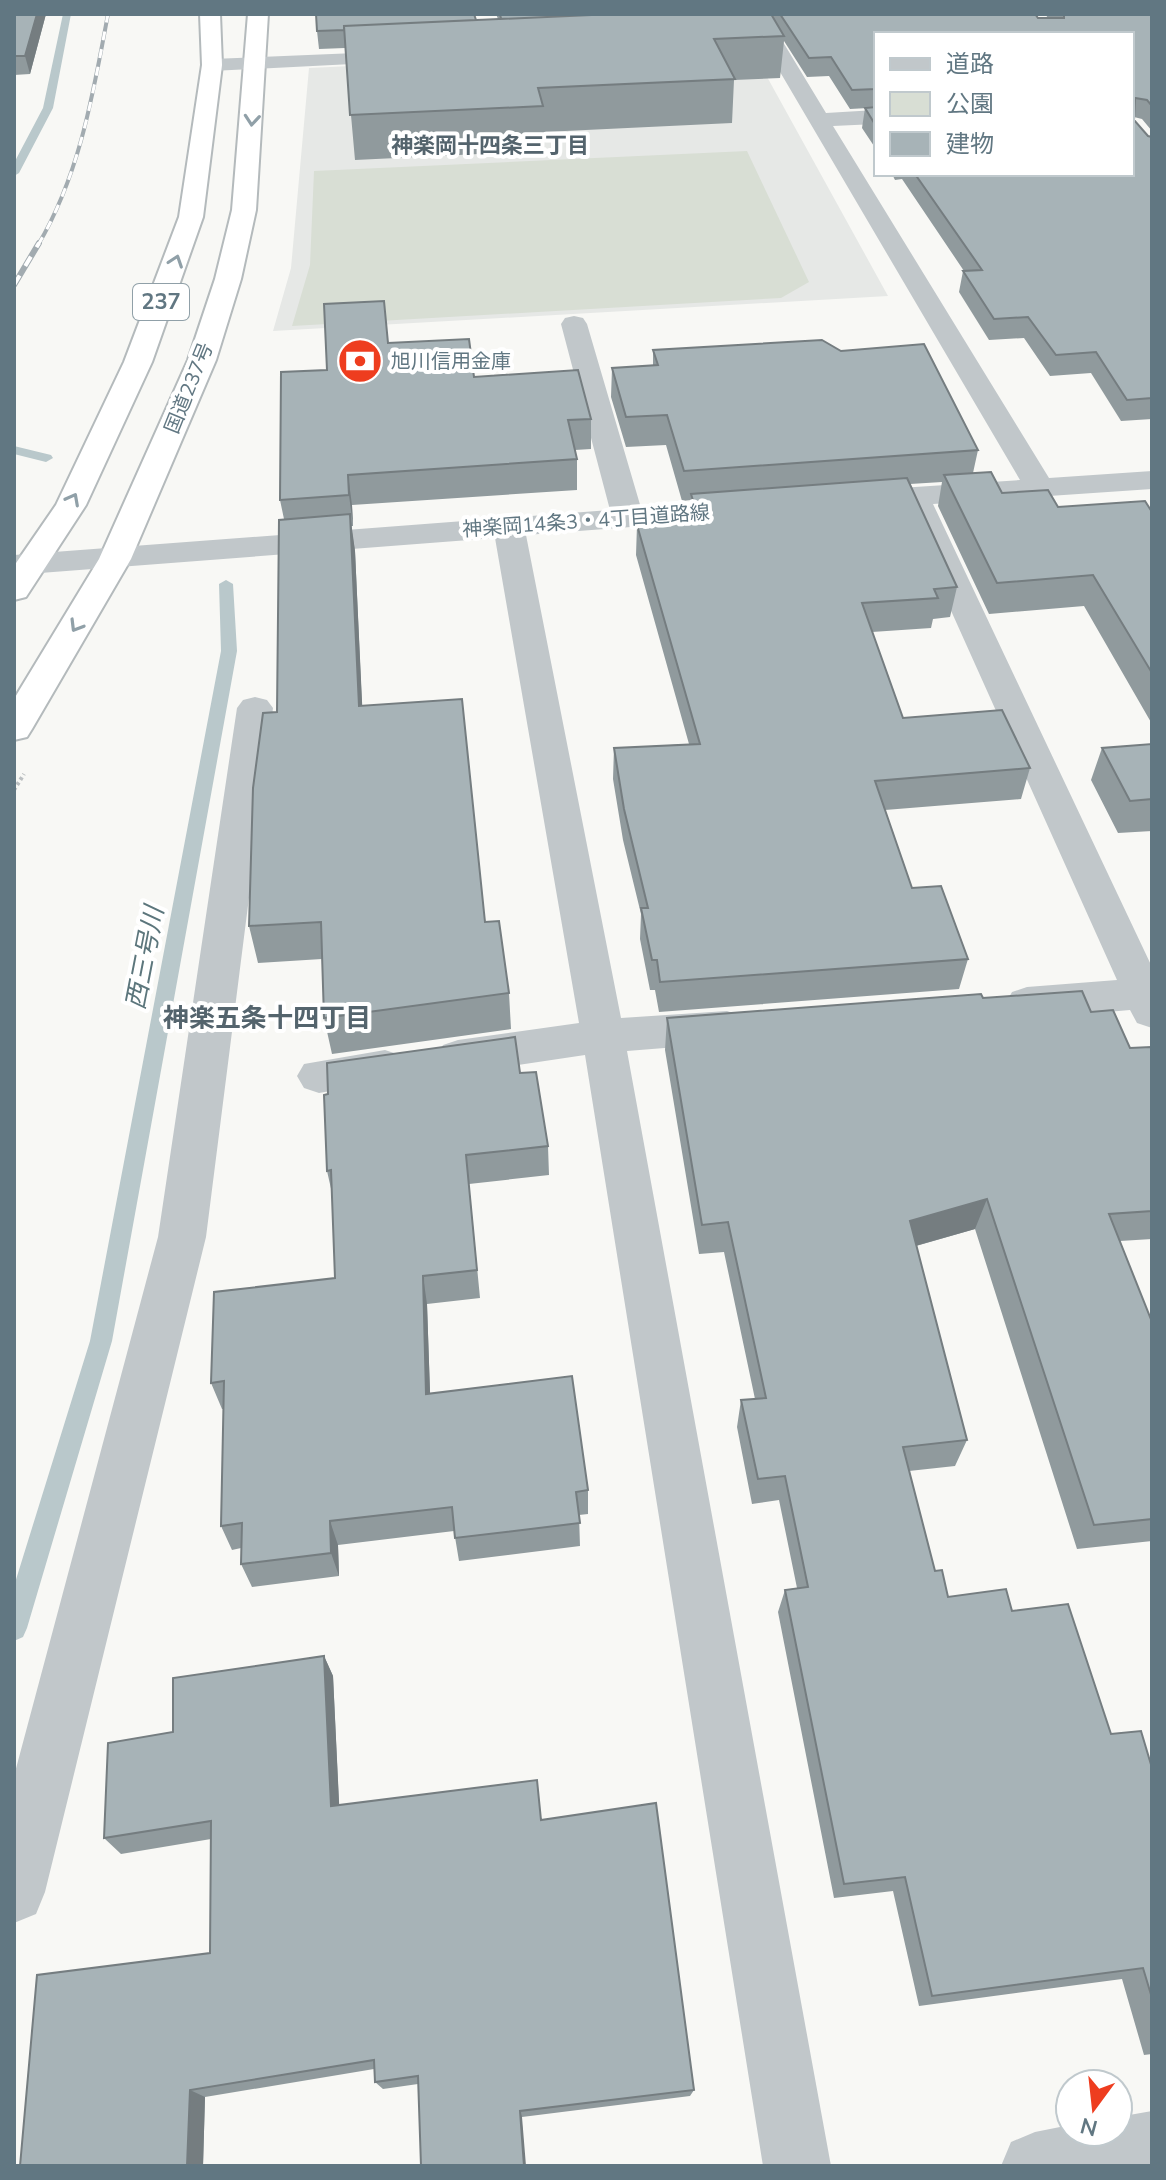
<svg xmlns="http://www.w3.org/2000/svg" width="1166" height="2180" viewBox="0 0 1166 2180" font-family="'Nunito Sans','Noto Sans JP',sans-serif">
  <style>
    .built { fill: #e6e8e6 }
    .green { fill: #d8ded4 }
    .lines { fill: none; stroke-linecap: round; stroke-linejoin: round }
    .stream { fill: #b9c8cb; fill-rule: evenodd }
    .highway-casing { stroke: #b4babc; stroke-width: 4 }
    .path { stroke: #bbbfc1; stroke-width: 4; stroke-dasharray: 3 3; stroke-linecap: butt }
    .minor { fill: #c1c7ca; fill-rule: evenodd }
    .highway { fill: #fff; fill-rule: evenodd }
    .rail-far1-casing { stroke: #a2abb0; stroke-width: 4 }
    .rail-casing { stroke: #a2abb0; stroke-width: 6 }
    .rail-far1 { stroke: #fff; stroke-width: 3; stroke-dasharray: 9; stroke-linecap: butt }
    .rail { stroke: #fff; stroke-width: 4; stroke-dasharray: 11; stroke-linecap: butt }
    .wall { fill: #909a9d }
    .shaded-wall { fill: #757d80 }
    .building { fill: #a7b3b7; stroke: #757d80; stroke-width: 2 }
    .oneway { stroke: #90a0a8 }
    .labels { text-anchor: middle; dominant-baseline: central; stroke-width: 8; stroke-linejoin: round; paint-order: stroke }
    .far-poi-label { font-size: 20px; fill: #617782; stroke: #fff; text-anchor: start }
    .far-street-label { font-size: 20px; fill: #617782; stroke: #fff }
    .far-neighbourhood-label { font-size: 22px; font-weight: bold; fill: #54646d; stroke: #fff }
    .shield { fill: #fff; stroke: #90a0a8; stroke-width: 2 }
    .shield-label { font-size: 22px; font-weight: bold; fill: #617782 }
    .water-label { font-size: 26px; font-style: italic; fill: #5c767c; stroke: #fff }
    .neighbourhood-label { font-size: 26px; font-weight: bold; fill: #54646d; stroke: #fff }
  </style>
  <rect width="100%" height="100%" fill="#f8f8f5"/>
  <path class="built" d="M730,48L755,55L888,296L273,331L291,268L309,68Z"/>
  <path class="green" d="M747,151L809,282L781,298L292,326L310,265L314,171Z"/>
  <g class="lines">
    <path class="stream" d="M63,14H71L53,108L19,173L14,176V163L43,108Z
      M14,446L51,455L53,458L46,462L14,454Z
      M226,580L233,584L237,651L112,1341L27,1628L23,1637L14,1641V1586L90,1341L221,651L219,584Z"/>
    <g class="highway-casing">
      <path id="highway" d="M200,14H220L222,65L203,217L152,362L86,505L26,597L14,600V566L56,505L124,362L179,217L202,65Z
        M248,14H268L256,210L241,279L216,360L131,559L32,729L27,737L14,740V699L99,559L188,360L215,279L232,210Z"/>
    </g>
    <path class="path" d="M14,790L24,774"/>
    <path class="minor" d="M746,14H766L826,113L876,110V124L833,126L1049,478L1152,471V489L933,504L1152,967V1028L1137,1023L1130,1010L1027,1019L1012,1014L1006,1003L1012,992L1027,987L1117,980L904,506L854,509L843,506L839,500L843,494L854,491L1020,480Z
      M404,51L411,53L414,57L411,61L212,71L202,65L212,59Z
      M574,316L583,318L587,324L641,508L749,500L760,502L764,509L760,516L749,518L526,535L621,1018L727,1011L742,1016L748,1027L742,1038L727,1043L627,1051L831,2166H763L585,1055L458,1074L443,1069L436,1057L443,1045L458,1040L579,1023L495,538L14,575V555L610,510L561,324L565,318Z
      M255,697L267,700L273,708L206,1237L45,1892L36,1914L14,1923V1776L158,1237L237,708L243,700Z
      M385,1050L400,1055L407,1067L400,1079L319,1093L304,1088L297,1076L304,1064Z
      M1152,2111V2166H1001L1011,2142L1035,2132L1070,2125V2132H1118V2117Z"/>
    <use href="#highway" class="highway"/>
    <g class="rail-far1-casing">
      <path id="rail-far1" d="M38,245C80,174 93,94 108,14"/>
    </g>
    <g class="rail-casing">
      <path id="rail" d="M14,285L39,243"/>
    </g>
    <use href="#rail-far1" class="rail-far1"/>
    <use href="#rail" class="rail"/>
  </g>
  <path class="wall" d="M14,14H46L30,74L14,75Z
    M496,14H1035L1038,18H1048L1045,14H1152V131L1142,119L1134,117V120L1148,136L1152,137V419L1121,421L1091,373L1050,376L1024,338L989,340L959,292L963,271H964L902,179L895,180L892,174H1132L876,34V149L862,128L865,108H868L850,109L829,76L807,77L784,41L780,78L734,80L732,123L544,132V151L355,160L345,48L319,49L317,31L498,19Z
    M388,343L474,377L591,419V449L575,450L577,459V490L352,505L353,526H351L355,551L362,706L485,922L509,993L511,1029L332,1054L324,1018L322,959L258,963L249,926L277,712L284,519L280,500L327,370Z
    M653,350L978,450L973,473L1002,493L1058,507L1152,512V724L1084,606L989,614L938,506L942,482L910,484L957,587L950,617L933,619L931,628L872,632L903,718L1030,768L1021,799L885,810L912,888L968,959L959,989L659,1012L655,990H650L640,939L641,914L623,840L613,779L614,748L689,744L636,555L637,525L689,521L691,500L682,501L666,445L626,447L611,397L612,368L653,365Z
    M1152,744V831L1118,833L1091,780L1102,748Z
    M983,998L1091,1012L1130,1048H1152V1239L1120,1241L1152,1322V1541L1077,1549L975,1229L916,1246L967,1440L955,1466L909,1471L935,1571L948,1597L1012,1611L1111,1734L1152,1768V2054L1144,2055L1122,1979L919,2006L893,1891L834,1898L778,1612L785,1590L797,1588L779,1500L752,1504L737,1427L741,1400L755,1399L724,1252L699,1254L665,1050L667,1018Z
    M520,1073L548,1146L549,1175L469,1184L480,1298L427,1304L430,1394L588,1490V1514L579,1515L580,1546L459,1561L454,1531L338,1545L339,1576L252,1587L241,1564V1548L232,1550L221,1526L224,1409H222L211,1383L335,1278L332,1193L327,1171Z
    M324,1656L333,1676L339,1805L541,1820L694,2090L690,2096L522,2117L418,2084L383,2089L375,2082L374,2069L205,2097L203,2166H20L210,1953L211,1839L121,1854L104,1838L173,1732Z"/>
  <path class="shaded-wall" d="M37,14H46L30,74L25,56Z
    M348,475L352,505L353,526L349,495Z
    M350,514L355,551L364,744L359,706Z
    M987,1199L975,1229L901,1250L910,1221Z
    M423,1276L427,1304L431,1420L426,1394Z
    M330,1521L338,1545L339,1576L331,1553Z
    M324,1656L333,1676L340,1822L331,1806Z
    M190,2090L205,2097L203,2166H187Z
    M520,2111L522,2117L526,2166H524Z"/>
  <path class="building" d="M14,14H37L25,56H14Z
    M316,14H474L476,20L344,26V30L317,31Z
    M500,14H613L501,19Z
    M614,14H771L784,36L714,39L735,79L538,88L543,106L350,115L344,26Z
    M780,14H1035L1038,18H1064V14H1152V106L1147,100L1135,98L1134,120L1148,136L1152,137V398L1127,400L1096,352L1056,355L1028,317L994,319L963,271L982,270L915,174H1132V34H876V89L852,90L831,57L809,58Z
    M876,107V126L865,108Z
    M384,301L388,343L469,339L474,377L578,370L591,419L568,420L577,459L348,475L349,495L280,500L281,372L327,370L324,304Z
    M822,340L841,351L924,344L978,450L684,471L667,415L626,417L612,368L658,365L653,350Z
    M991,472L1002,493L1048,490L1058,507L1145,501L1152,512V673L1093,575L997,583L944,475Z
    M907,478L957,587L934,589L938,598L862,603L903,718L1002,710L1030,768L875,781L912,888L941,886L968,959L660,982L657,960H652L641,908H648L624,809L614,748L700,744L637,525L699,520L691,494Z
    M350,514L359,706L462,699L485,922L499,921L509,993L324,1018L321,922L249,926L253,788L263,713L277,712L279,520Z
    M1152,744V799L1130,801L1102,748Z
    M1082,991L1091,1012L1113,1010L1130,1048L1151,1047L1152,1048V1211L1109,1214L1152,1322V1519L1094,1525L987,1199L910,1221L967,1440L903,1447L935,1571L942,1570L948,1597L1006,1589L1012,1611L1068,1604L1111,1734L1141,1731L1152,1768V1998L1143,1968L932,1996L905,1877L844,1884L785,1590L808,1587L785,1476L758,1479L741,1400L766,1398L728,1222L702,1225L667,1018L981,994L983,998Z
    M515,1037L520,1073L536,1072L548,1146L466,1155L477,1270L423,1276L426,1394L572,1376L588,1490L576,1492L580,1523L455,1538L452,1507L330,1521L331,1553L241,1564L242,1523L221,1526L224,1381L211,1383L214,1292L335,1278L331,1170L327,1171L324,1095L328,1094L327,1063Z
    M324,1656L331,1806L537,1780L541,1820L656,1803L694,2090L520,2111L524,2166H421L418,2076L375,2082L374,2060L190,2090L187,2166H20L37,1975L210,1953L211,1821L104,1838L108,1743L173,1732V1678Z"/>
  <defs><path id="oneway-chevron" d="M-2-3.5L2.5 0L-2 3.5" fill="none" stroke-width="1.6" stroke-linecap="round" stroke-linejoin="round" transform="scale(2)"/></defs>
  <g class="oneway">
    <use href="#oneway-chevron" transform="translate(252 120) rotate(95)"/>
    <use href="#oneway-chevron" transform="translate(176 261) rotate(-71)"/>
    <use href="#oneway-chevron" transform="translate(73 499) rotate(-62)"/>
    <use href="#oneway-chevron" transform="translate(76 626) rotate(121)"/>
  </g>
  <defs>
    <g id="bank-disc" transform="scale(2.3)"><circle r="9.5" fill="#ee3d1f" stroke="#fff"/><path d="M-6-4H6V4H-6ZM0-2.3a2.3 2.3 0 1 0 0 4.6a2.3 2.3 0 1 0 0-4.6Z" fill="#fff"/></g>
  </defs>
  <g fill-rule="evenodd">
    <use href="#bank-disc" x="360" y="361"/>
  </g>
  <g class="labels">
    <g class="far-poi-label">
      <text x="391" y="361">旭川信用金庫</text>
    </g>
    <g class="far-street-label">
      <text transform="translate(189 388) rotate(-68)">国道237号</text>
      <text transform="translate(586 521) rotate(-4)">神楽岡14条3・4丁目道路線</text>
    </g>
    <g class="far-neighbourhood-label">
      <text x="490" y="146">神楽岡十四条三丁目</text>
    </g>
    <rect class="shield" x="133" y="284" width="56" height="36" rx="6"/>
    <g class="shield-label">
      <text x="161" y="302">237</text>
    </g>
    <g class="water-label">
      <text transform="translate(145 958) rotate(-79)">西三号川</text>
    </g>
    <g class="neighbourhood-label">
      <text x="267" y="1018">神楽五条十四丁目</text>
    </g>
  </g>
  <rect width="1166" height="2180" fill="none" stroke="#617782" stroke-width="32"/>
  <rect x="874" y="32" width="260" height="144" fill="#ffffff" stroke="#c0c9cd" stroke-width="2"/>
  <rect x="890" y="58" width="40" height="12" fill="#c1c7ca" stroke="#c0c9cd" stroke-width="2"/>
  <text x="946" y="72" font-size="24" fill="#617782">道路</text>
  <rect x="890" y="92" width="40" height="24" fill="#d8ded4" stroke="#c0c9cd" stroke-width="2"/>
  <text x="946" y="112" font-size="24" fill="#617782">公園</text>
  <rect x="890" y="132" width="40" height="24" fill="#a7b3b7" stroke="#c0c9cd" stroke-width="2"/>
  <text x="946" y="152" font-size="24" fill="#617782">建物</text>
  <g transform="translate(1094 2108) rotate(195)"><circle r="38" fill="#ffffff" stroke="#c0c9cd" stroke-width="2"/>
  <path d="M0-6L14 30L0 20L-14 30Z" fill="#ee3d1f"/>
  <text y="-12" font-size="22" font-weight="bold" text-anchor="middle" fill="#617782">N</text>
  </g>
</svg>
